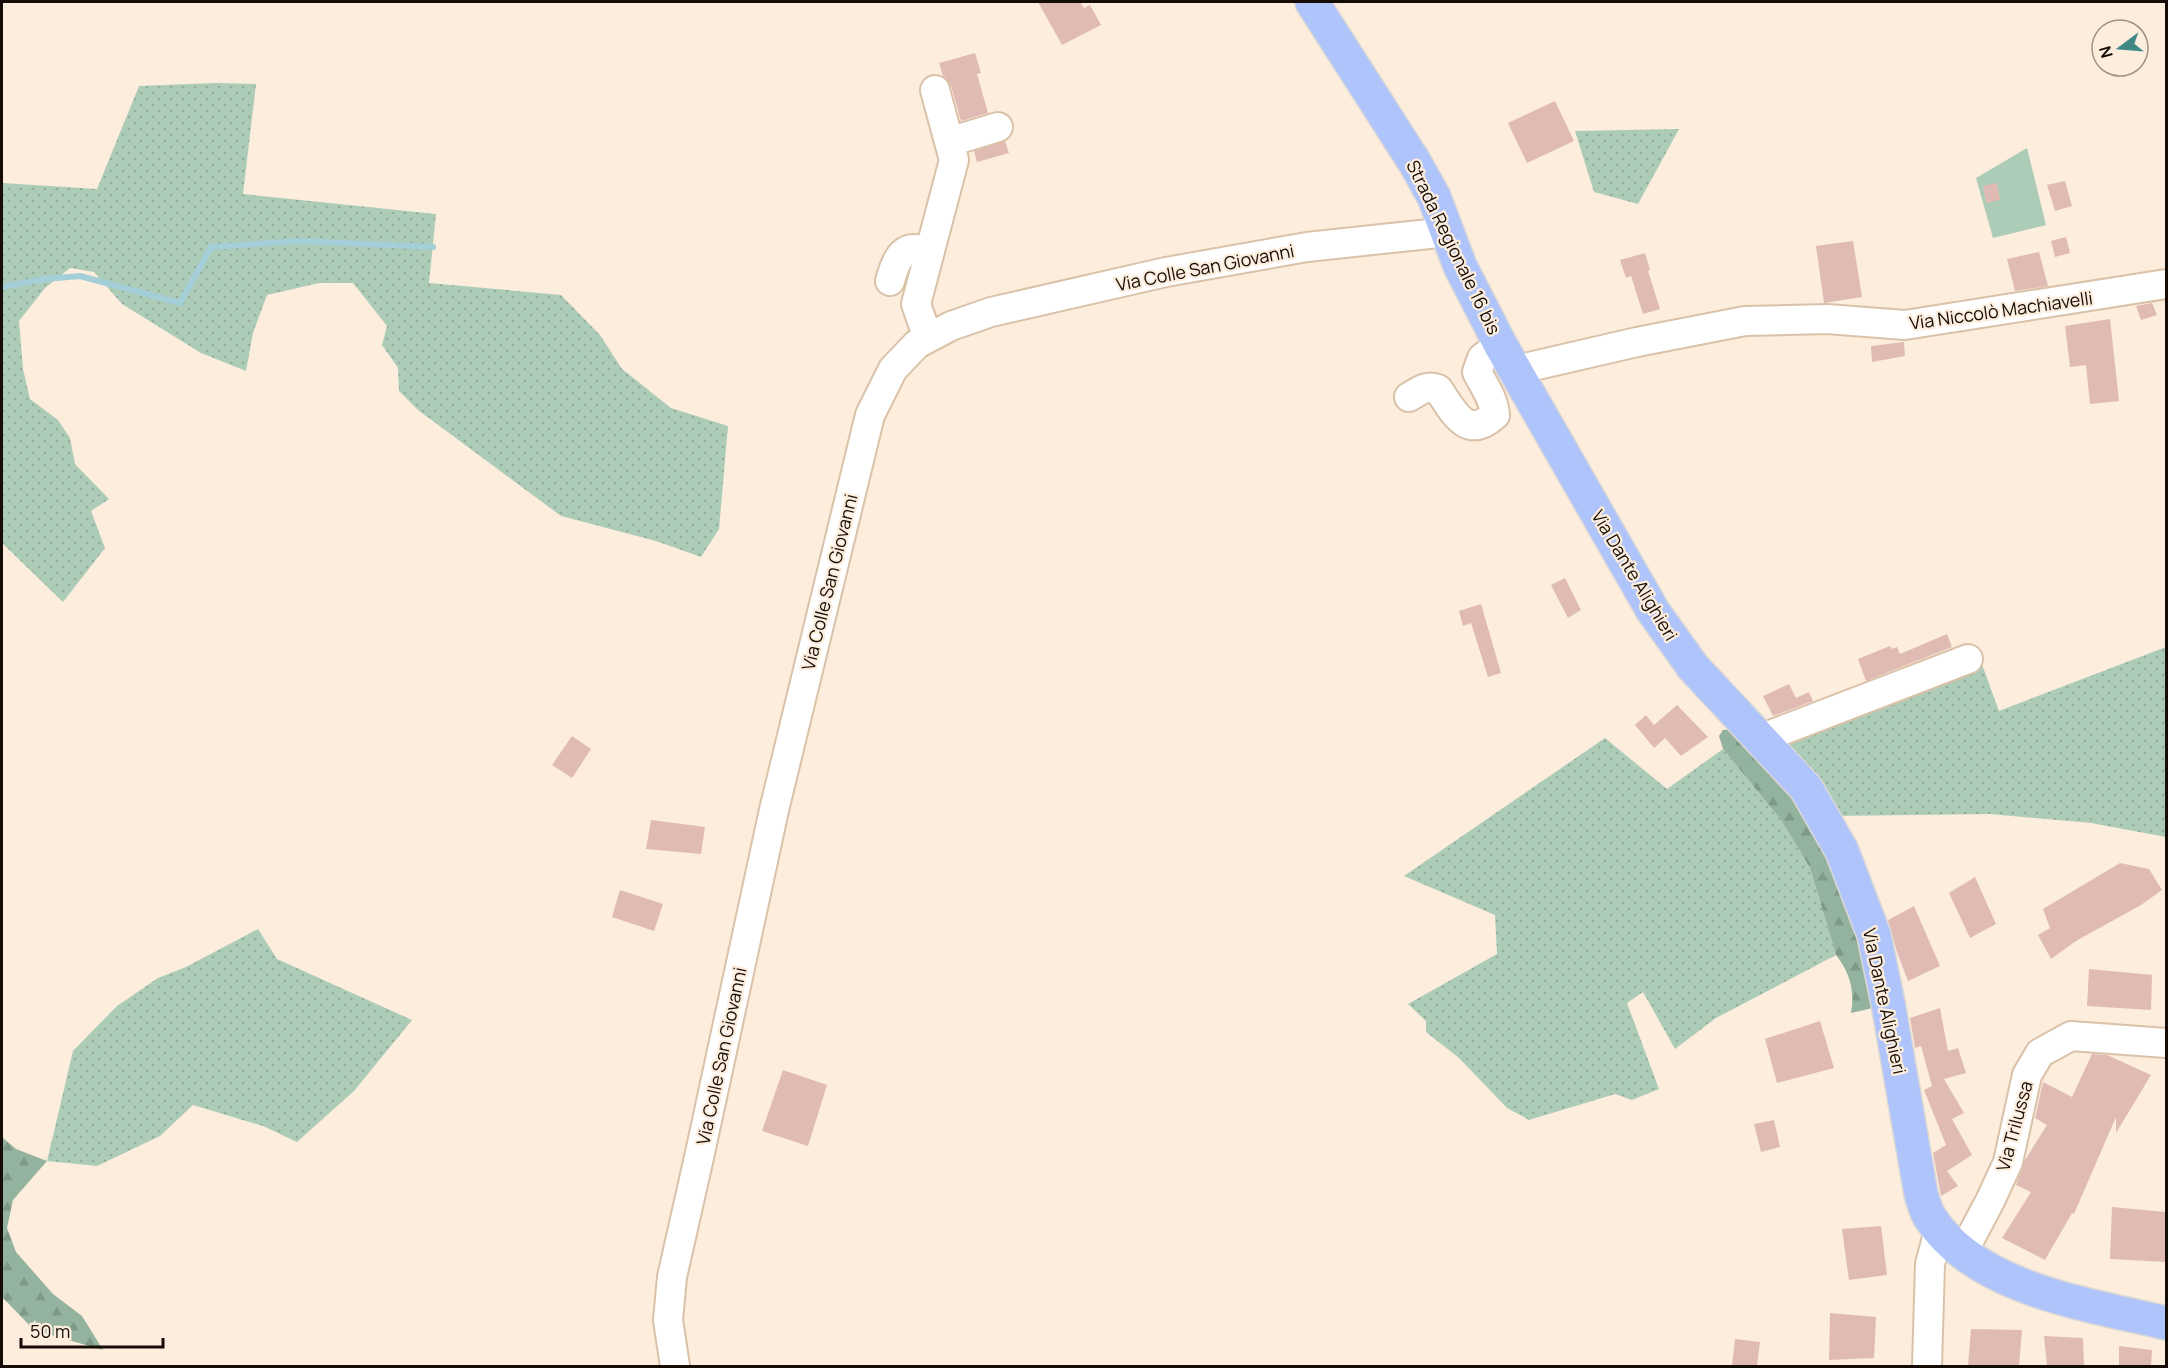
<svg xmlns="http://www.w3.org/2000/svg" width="2168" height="1368" viewBox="0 0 2168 1368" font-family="Manrope,sans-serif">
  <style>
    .grass { fill: url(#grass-dots) }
    .forest { fill: url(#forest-firs) }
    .garden { fill: #adccb8 }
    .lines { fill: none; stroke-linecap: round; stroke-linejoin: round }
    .stream { stroke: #a4ced8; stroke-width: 6 }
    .building { fill: #e0bbb4 }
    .minor-casing { stroke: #dac2a9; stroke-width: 32 }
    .major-casing { stroke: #dad8d7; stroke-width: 36 }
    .minor { stroke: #fff; stroke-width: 28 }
    .major { stroke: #afc4fa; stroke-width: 33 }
    .labels { text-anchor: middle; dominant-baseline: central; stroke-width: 4.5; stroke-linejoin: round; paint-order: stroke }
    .street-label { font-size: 18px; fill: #150d05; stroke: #fceddd }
  </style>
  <defs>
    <pattern id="grass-dots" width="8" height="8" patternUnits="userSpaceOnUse" patternTransform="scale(1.5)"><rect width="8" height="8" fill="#adccb8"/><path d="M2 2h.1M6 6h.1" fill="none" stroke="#94ae9d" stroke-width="1.8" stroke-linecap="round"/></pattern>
    <pattern id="forest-firs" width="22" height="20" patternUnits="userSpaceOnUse" patternTransform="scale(1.5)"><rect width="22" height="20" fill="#93b39f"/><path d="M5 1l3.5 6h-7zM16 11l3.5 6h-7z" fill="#7e9987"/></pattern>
  </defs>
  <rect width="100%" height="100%" fill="#fceddd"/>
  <path class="grass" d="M216,83L256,84L243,194L436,214L429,283L561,295L600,335L622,369L671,408L728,426L719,529L701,557L656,541L561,516L418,410L399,391L398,368L382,345L387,326L353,283H319L267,295L253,333L246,371L201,353L122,304L94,272L70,268L45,288L19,321L23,369L30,399L58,420L70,438L75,464L109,499L91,511L105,548L63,602L2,543V183L97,189L139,86Z
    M1679,129L1638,204L1594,192L1575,131Z
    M2166,647V837L2091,823L1990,814L1832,816L1773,746L1980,659L1999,711Z
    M1605,738L1667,789L1723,749L1781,820L1810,868L1836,955L1716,1018L1675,1049L1643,992L1627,1003L1659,1089L1632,1100L1615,1094L1529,1120L1507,1108L1459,1058L1426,1032V1021L1408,1004L1497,954L1495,915L1404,876Z
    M258,929L277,959L412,1020L354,1091L297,1142L263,1126L193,1105L160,1136L97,1166L47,1161L73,1051L117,1006L158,978L186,967Z"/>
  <path class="forest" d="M1723,730H1728L1791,795L1813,823L1867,952L1873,1008L1851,1013C1855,991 1850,973 1836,955L1810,868L1781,820L1723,749L1719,736Z
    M2,1137L16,1149L47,1161L13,1200L7,1228L16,1252L53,1294L82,1316L103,1350L34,1330L2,1297Z"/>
  <path class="garden" d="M2027,148L2046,225L1993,238L1976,178Z"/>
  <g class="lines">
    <path class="stream" d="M2,287L45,279L80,276L180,303L211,247L299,241L433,247"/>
  </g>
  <path class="building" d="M1038,2H1080L1084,8L1090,5L1101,25L1062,45Z
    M975,53L981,73L977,74L988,113L961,121L951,86L943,76L939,63Z
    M1555,101L1574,141L1527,163L1508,123Z
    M1005,141L1009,153L977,162L974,151Z
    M2065,181L2072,206L2055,211L2047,185Z
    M1997,183L2000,200L1986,203L1983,186Z
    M2066,237L2070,253L2055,257L2051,241Z
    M1853,241L1862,297L1824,303L1816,246Z
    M2039,252L2048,286L2015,291L2007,259Z
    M1645,253L1650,270L1648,271L1660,309L1643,314L1631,276L1626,278L1620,260Z
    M2152,303L2157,315L2141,320L2136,306Z
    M2110,319L2119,401L2090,404L2086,365L2070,367L2065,326Z
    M1904,342L1905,356L1872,362L1871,346Z
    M1565,578L1581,610L1568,618L1551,585Z
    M1481,604L1501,673L1488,677L1471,623L1463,626L1459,611Z
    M1947,634L1952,647L1866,681L1858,659L1890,646L1892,649L1897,647L1900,654Z
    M1789,684L1796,698L1809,692L1813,701L1773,716L1763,696Z
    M1677,705L1708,737L1681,756L1665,738L1654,748L1635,725L1646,715L1654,725Z
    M572,736L591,749L572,778L552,765Z
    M651,820L705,827L701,854L646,849Z
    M2120,863L2149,869L2162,890L2141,905L2076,941L2051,959L2038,935L2050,928L2043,909Z
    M1975,877L1996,924L1970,938L1949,893Z
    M620,890L663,904L654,931L612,917Z
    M1914,906L1940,966L1908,981L1897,952L1888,920Z
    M2089,969L2152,975L2151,1010L2087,1006Z
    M1940,1008L1948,1051L1958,1048L1966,1073L1944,1079L1964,1113L1952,1119L1972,1155L1947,1171L1958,1186L1941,1196L1933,1153L1946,1145L1924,1090L1932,1086L1921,1046L1915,1048L1910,1018Z
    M1820,1021L1834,1068L1777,1083L1765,1039Z
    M2092,1054L2107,1055L2151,1075L2116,1133V1117L2074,1214L2072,1213L2045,1260L2002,1238L2031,1192L2016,1185L2025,1160L2047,1125L2035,1118L2043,1082L2072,1097Z
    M783,1070L827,1085L808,1146L762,1131Z
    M1774,1120L1780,1147L1761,1152L1754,1124Z
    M2112,1207L2166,1212V1262L2110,1259Z
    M1881,1226L1887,1275L1849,1280L1842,1229Z
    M1830,1313L1876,1317L1874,1358L1829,1360Z
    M1971,1329L2022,1330L2019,1366H1968Z
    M2044,1336L2083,1338L2084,1366H2047Z
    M1735,1339L1760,1342L1757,1366H1732Z
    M2119,1346L2152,1350L2151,1366H2119Z"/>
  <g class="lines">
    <g class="minor-casing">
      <path id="minor" d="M949,142L998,127
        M890,281C896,259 903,241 929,253
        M930,337L924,327L916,304L954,160L935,90
        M1516,370L1637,342L1745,321L1827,319L1905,325L2166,284
        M1409,397C1418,392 1427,384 1438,389C1454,412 1466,441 1495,415C1494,399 1484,386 1477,372L1482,358L1500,344
        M1760,739L1968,659
        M1963,1252L1990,1201L2008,1162L2027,1075L2040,1053L2071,1036L2166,1043
        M675,1366L668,1320L672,1277L700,1153L774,810L870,415L893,369L917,344L951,326L991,312L1166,272L1307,247L1448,232
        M1927,1366L1930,1264L1939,1230"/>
    </g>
    <g class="major-casing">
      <path id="major" d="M1312,2L1415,163L1434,197L1460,266L1500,344L1653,611L1693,667L1806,788L1842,851L1874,935L1888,1003L1921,1194C1923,1201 1925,1209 1929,1216C1974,1289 2090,1305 2166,1323"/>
    </g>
    <use href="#minor" class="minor"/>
    <use href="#major" class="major"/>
  </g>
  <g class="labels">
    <g class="street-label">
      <text transform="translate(1454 247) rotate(64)">Strada Regionale 16 bis</text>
      <text transform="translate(1205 267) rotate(-11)">Via Colle San Giovanni</text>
      <text transform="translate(2001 310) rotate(-8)">Via Niccolò Machiavelli</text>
      <text transform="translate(1635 575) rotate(59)">Via Dante Alighieri</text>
      <text transform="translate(829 582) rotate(-76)">Via Colle San Giovanni</text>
      <text transform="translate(1885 1001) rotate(78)">Via Dante Alighieri</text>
      <text transform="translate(721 1056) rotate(-78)">Via Colle San Giovanni</text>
      <text transform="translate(2014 1126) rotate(-75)">Via Trilussa</text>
    </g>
  </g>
  <rect width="2168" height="1368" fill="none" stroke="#150d05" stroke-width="6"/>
  <g transform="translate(2120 48) rotate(254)"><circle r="28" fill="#fceddd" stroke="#a09387" stroke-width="1.5"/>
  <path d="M0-4.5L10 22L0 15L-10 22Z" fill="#408885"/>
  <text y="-9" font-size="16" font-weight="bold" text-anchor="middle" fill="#150d05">N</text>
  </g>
  <path d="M21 1338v9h142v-9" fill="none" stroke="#150d05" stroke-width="3"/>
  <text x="30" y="1338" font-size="18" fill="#150d05" stroke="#fceddd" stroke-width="4.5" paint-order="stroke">50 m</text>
</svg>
